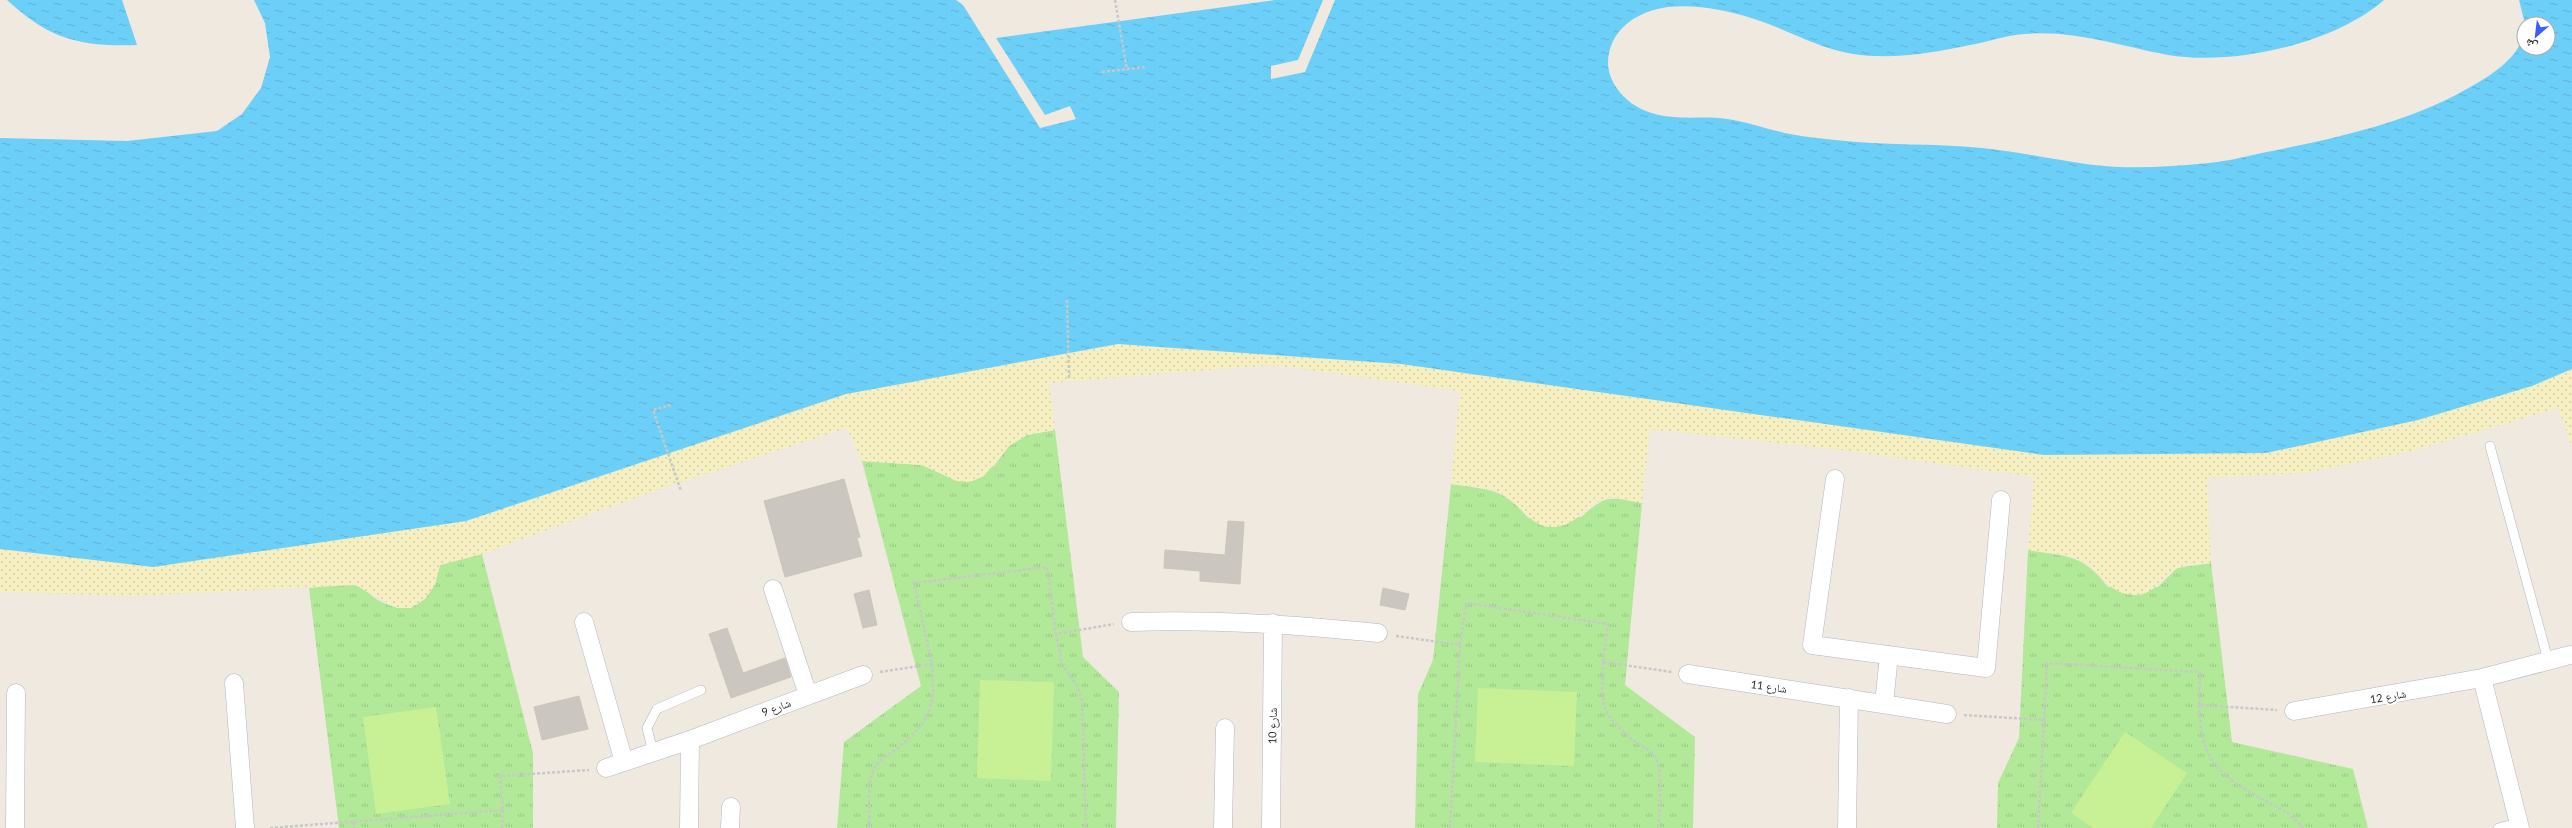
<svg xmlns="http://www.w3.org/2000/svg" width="2572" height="828" viewBox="0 0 2572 828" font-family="Lato,'Noto Naskh Arabic',sans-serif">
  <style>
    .grass { fill: url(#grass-tufts) }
    .sand { fill: url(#sand-dots) }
    .pitch { fill: #c7f194 }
    .water { fill: url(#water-ripples) }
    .building { fill: #cbc6bf; stroke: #ccc5b8 }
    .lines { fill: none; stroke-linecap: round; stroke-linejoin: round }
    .service-casing { stroke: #b3b5c2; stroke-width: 10 }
    .minor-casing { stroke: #b3b5c2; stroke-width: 19 }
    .path { stroke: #c8c8c8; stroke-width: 2.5; stroke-dasharray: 3 2; stroke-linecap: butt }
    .service { stroke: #fff; stroke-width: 9 }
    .minor { stroke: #fff; stroke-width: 18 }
    .labels { text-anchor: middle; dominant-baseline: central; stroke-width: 4; stroke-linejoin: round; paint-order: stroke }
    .street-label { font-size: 11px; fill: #2d2d2d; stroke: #fff }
  </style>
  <defs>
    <pattern id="grass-tufts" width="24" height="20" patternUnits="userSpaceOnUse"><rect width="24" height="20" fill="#b2e999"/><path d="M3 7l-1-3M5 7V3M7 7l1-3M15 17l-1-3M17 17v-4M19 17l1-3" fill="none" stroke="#99c884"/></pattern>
    <pattern id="sand-dots" width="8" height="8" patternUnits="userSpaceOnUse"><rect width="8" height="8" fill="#f6efc1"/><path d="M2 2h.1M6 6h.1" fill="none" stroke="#d3cda6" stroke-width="1.8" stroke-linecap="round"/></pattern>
    <pattern id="water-ripples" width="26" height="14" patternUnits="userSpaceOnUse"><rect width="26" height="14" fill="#6ccff8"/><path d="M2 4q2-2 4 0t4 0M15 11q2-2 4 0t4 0" fill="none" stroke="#5eb2d5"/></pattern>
  </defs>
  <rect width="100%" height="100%" fill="#f0e9df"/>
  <path class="grass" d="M1055,430L1083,657L1119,692L1116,828H837L844,742L921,686L862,461L922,465L957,481L994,466L1009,446L1027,435Z
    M1451,484C1488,490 1503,487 1528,518L1581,517C1607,494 1609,497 1642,503L1625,685L1695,737L1693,828H1415L1418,694L1433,660Z
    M2028,550C2068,557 2082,553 2108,587H2158L2177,568L2211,563L2232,742L2353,769L2368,828H1997L1998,783L2019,738Z
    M482,554L533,753V828H339L309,588C320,587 344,583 355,585C363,587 371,596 378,600C414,620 431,600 440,565Z"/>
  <path class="sand" d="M1118,344L1401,364L2418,420L2532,386L2572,369V448L2559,408L2412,451L2305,473L2207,478L2211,563C2201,565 2187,564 2178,568C2163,575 2155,596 2134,595C2106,594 2102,570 2079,560C2065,553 2044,553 2028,550L2034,477L1841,450L1650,429L1642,503C1632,502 1618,496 1609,498C1584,502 1579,529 1548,527C1531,526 1516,500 1499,492C1486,486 1466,486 1451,484L1460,391L1273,365L1049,383L1055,430L1027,435L1009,446L984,476L970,482L957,481L922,465L862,461L847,428L668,486L482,554L440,565L435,585L425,599L411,608H397L355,585L132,596L0,592V549L43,556L846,394Z"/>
  <path class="pitch" d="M980,680L1054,682L1051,781L977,778Z
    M1478,688L1577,692L1574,766L1475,762Z
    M436,707L450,804L376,814L363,717Z
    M2125,732L2187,773L2151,828H2093L2071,813Z"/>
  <path class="water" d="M7,0H122L137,45C80,47 49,39 7,0Z
    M254,0H956L963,5L1040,128L1076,119L1070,106L1045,115L996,38L1275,0H1323L1298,60L1271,66V79L1305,72L1335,0H2384C2334,44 2233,66 2168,55C2119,46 2075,30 2024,34C2006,35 1988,42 1970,45C1931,53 1893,60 1853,54C1822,49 1795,34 1766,23C1735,12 1701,4 1668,7C1637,11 1608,30 1608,64C1609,85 1627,104 1646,111C1673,122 1700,115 1727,119C1748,122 1769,130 1790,134C1805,137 1820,138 1835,140C1884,146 1933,143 1982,148C2027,152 2072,165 2118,167C2148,168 2179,166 2209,163C2230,161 2251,155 2272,151C2345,136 2415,121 2479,82C2494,73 2511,61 2519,46C2522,40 2522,34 2524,28V48H2548V24H2525L2519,0H2572V369L2532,386L2418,420L2266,453L2044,455L1401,364L1118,344L846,394L466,521L153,567L0,549V138L127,141L217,131L242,114L261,88L270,57L265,23Z"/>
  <path class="building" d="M844,479L860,537L857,538L862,556L785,577L764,501Z
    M1228,521L1244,522L1240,584L1200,581V571L1164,568L1165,550L1225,555Z
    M1383,588L1409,594L1405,610L1380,605Z
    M869,590L877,625L863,628L854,594Z
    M727,628L743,673L785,658L791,677L731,698L709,634Z
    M579,696L588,729L542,740L534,707Z"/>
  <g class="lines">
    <g class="service-casing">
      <path id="service" d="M2490,446L2548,660
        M653,752L647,728L657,709L701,690
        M2498,828L2518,823"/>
    </g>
    <g class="minor-casing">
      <path id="minor" d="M1835,479L1812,645L1986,668L2001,500
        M773,589L808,695
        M584,622L624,762
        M1131,622C1215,619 1295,625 1378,633
        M1688,674L1947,714
        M2482,678L2520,828
        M234,683L245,828
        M1884,704L1889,655
        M2294,711L2482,678L2570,655
        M606,768L690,740L863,675
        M15,828L16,693
        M689,828L690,740
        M730,828L731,807
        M1223,828L1225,728
        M1271,828L1273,623
        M1847,828L1849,698"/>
    </g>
    <path class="path" d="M1115,0L1127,70
      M1102,72L1145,67
      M1067,300L1069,378
      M671,405L653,410L681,491
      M1056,634L1062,664L1077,686L1082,699L1086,828
      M1396,636L1460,645L1466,603L1608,624L1603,662L1672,672
      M1603,662C1603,708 1596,708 1634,741C1640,746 1649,749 1654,755C1664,768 1659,812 1658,828
      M880,672L932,664L914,583L1047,567L1056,634L1114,624
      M2199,705C2200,760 2219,776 2266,801C2279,808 2294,816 2303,828
      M1964,715L2044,720L2047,663L2200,672L2199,705L2277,710
      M354,822V828
      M270,828L503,810L500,776L589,770
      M502,828L503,810
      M869,828C870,810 866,784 875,767C879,760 889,754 896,749C930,722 936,708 932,664
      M1450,828L1460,645
      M2038,828L2044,720"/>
    <use href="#service" class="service"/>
    <use href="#minor" class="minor"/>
  </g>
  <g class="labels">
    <g class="street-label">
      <text transform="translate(1769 686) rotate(8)">شارع 11</text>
      <text transform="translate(2388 696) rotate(-10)">شارع 12</text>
      <text transform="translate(776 707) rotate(-21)">شارع 9</text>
      <text transform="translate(1272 726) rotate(-89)">شارع 10</text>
    </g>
  </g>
  <g transform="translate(2536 36) rotate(208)"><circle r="19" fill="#ffffff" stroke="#ababab"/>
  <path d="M0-3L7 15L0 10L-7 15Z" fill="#3d5cff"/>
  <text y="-6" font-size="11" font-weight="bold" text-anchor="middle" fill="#2d2d2d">ش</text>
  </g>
</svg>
